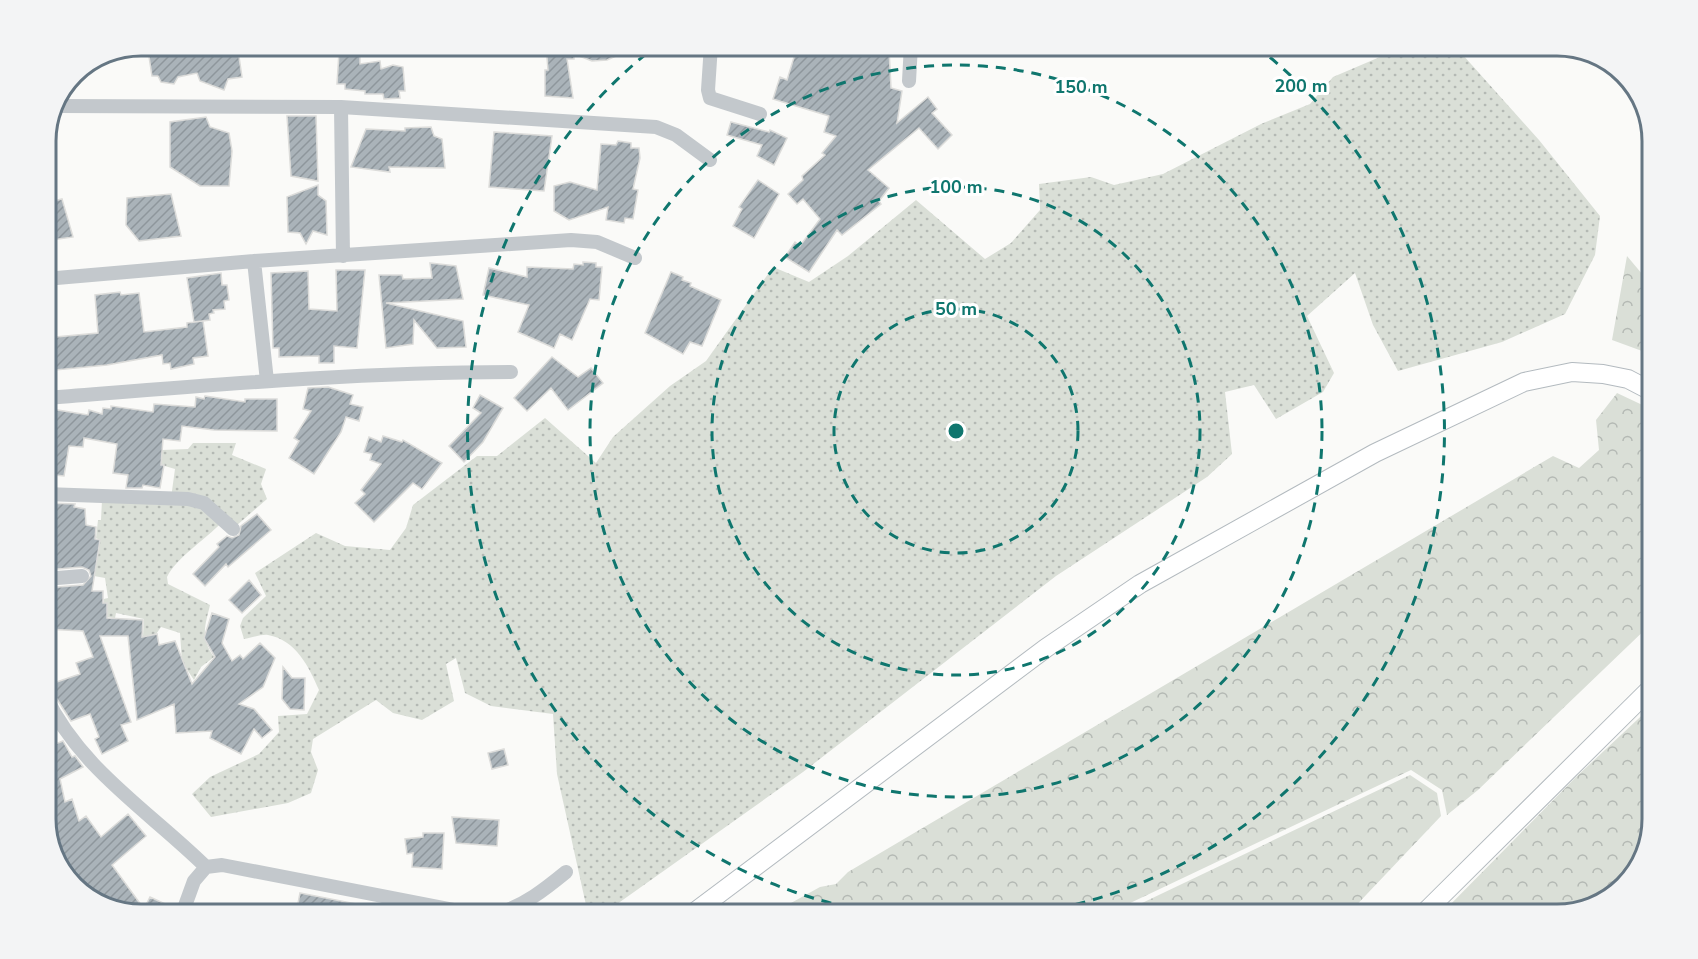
<svg xmlns="http://www.w3.org/2000/svg" width="1698" height="959" viewBox="0 0 1698 959" font-family="'Nunito Sans',sans-serif">
  <style>
    .grass { fill: url(#grass-dots) }
    .forest { fill: url(#forest-crowns) }
    .building { fill: url(#building-hatch); stroke: #dcdcda; stroke-width: 1.5 }
    .lines { fill: none; stroke-linecap: round; stroke-linejoin: round }
    .secondary-casing { stroke: #b3babf; stroke-width: 20 }
    .minor { stroke: #c3c8cc; stroke-width: 14 }
    .secondary { stroke: #fff; stroke-width: 18 }
    .ring { fill: none; stroke: #0f766e; stroke-width: 3; stroke-dasharray: 10 8 }
    .rim { fill: none; stroke: #657683; stroke-width: 3 }
    .centre { fill: #0f766e; stroke: #fff; stroke-width: 3 }
    .ring-label { font-size: 18px; text-anchor: middle; font-weight: bold; fill: #0f766e; stroke: #fff; stroke-width: 6; stroke-linejoin: round; paint-order: stroke }
  </style>
  <defs>
    <pattern id="grass-dots" width="8" height="8" patternUnits="userSpaceOnUse" patternTransform="scale(1.5)"><rect width="8" height="8" fill="#dadfd7"/><path d="M2 2h.1M6 6h.1" fill="none" stroke="#b4b9b4" stroke-width="1.8" stroke-linecap="round"/></pattern>
    <pattern id="forest-crowns" width="20" height="18" patternUnits="userSpaceOnUse" patternTransform="scale(1.5)"><rect width="20" height="18" fill="#dadfd7"/><path d="M2 6a3 3 0 1 1 6 0M12 15a3 3 0 1 1 6 0" fill="none" stroke="#b4b9b4"/></pattern>
    <pattern id="building-hatch" width="6" height="6" patternUnits="userSpaceOnUse" patternTransform="scale(1.5)"><rect width="6" height="6" fill="#aab3b9"/><path d="M-1 1l2-2M0 6l6-6M5 7l2-2" fill="none" stroke="#8e969c"/></pattern>
  </defs>
  <rect width="100%" height="100%" fill="#fafaf8"/>
  <path class="grass" d="M1408,45H1454L1539,140L1600,216L1595,255L1565,314L1502,342L1398,371L1373,325L1355,273L1307,316L1334,373L1323,392L1276,419L1254,385L1225,392L1232,454L1207,477L1056,576L803,772L603,914H588L557,774L553,714L491,706L465,693L456,658L446,664L454,701L422,720L393,713L376,700L313,739L311,752L318,770L311,793L288,803L211,817L192,794L210,777L259,754L279,732L278,716L307,714L319,690C309,667 296,640 268,635C262,634 251,638 244,639L240,626L243,618L266,596L255,573L316,533L345,546L390,550L406,528L413,505L477,456H497L545,418L596,463L613,437L670,386L706,361L773,267L809,282L848,256L916,200L985,259L1011,243L1040,210L1039,184L1091,177L1114,185L1163,174L1261,124L1310,104L1333,77Z
    M193,443H236L232,455L266,469L261,484L267,499L236,526L218,510L171,498L175,469L148,461L162,450L188,449Z
    M102,500L165,505H202L222,522C205,540 176,558 167,577L168,584L210,605C205,626 200,638 214,657L201,667L194,680L182,662L180,633L161,627L154,637L143,636L144,619L116,613L115,618L107,617V603H104V599L108,598L105,578L94,576L100,540L96,538L98,520H101Z"/>
  <path class="forest" d="M1627,256L1653,287V355L1612,340Z
    M1617,393L1653,410V622L1478,790L1447,815L1442,790L1411,770L1107,914H771L820,887L836,884L848,872L1553,456L1579,468L1599,450L1596,420Z
    M1653,705V819L1640,866L1606,901L1558,914H1441L1575,778Z
    M1410,775L1437,793L1441,816L1348,914H1119Z"/>
  <path class="building" d="M203,45L238,50L242,77L228,79L224,90L200,81L197,73L178,77L174,84L161,82L158,76H152L148,50L154,47L169,46L197,53Z
    M546,45H615L616,56L607,60L592,61L574,54V59H567L573,98L545,96V70H548Z
    M815,45H835L865,54L866,45H879V48L889,49L891,88L902,91L897,123L928,97L937,109L932,113L952,135L938,149L919,128L868,170L889,188L879,201L881,204L842,235L837,230L809,272L785,257L795,242L800,246L820,219L803,199L797,204L788,194L803,180L802,176L825,155L822,153L836,136L824,132L829,116L773,99L780,77L787,80L795,54L804,55V49L813,51Z
    M339,52L360,55V64L380,61L381,69L393,65L403,67L405,91H399L400,98L384,99L383,94H365V91L345,89V84H337Z
    M287,116H316L318,181L291,176Z
    M206,117L210,127L229,133L232,151L229,186H200L170,167V122Z
    M731,122L769,132L770,130L787,138L774,165L757,156L762,145L727,135Z
    M431,127L434,136L442,139L445,168L389,167L390,172L351,167L366,129L405,131V128Z
    M494,132L552,136L544,191L489,187Z
    M618,141L631,143V148H639L640,158L633,189L638,190L633,219L625,218L624,223L606,220L608,207L569,220L554,211V186L570,182L597,190L601,144L616,145Z
    M758,180L779,194L754,238L733,226L742,209L739,207Z
    M318,185V195L326,201L327,235L313,231L306,244L300,233L288,232L287,197Z
    M171,194L181,236L139,241L126,225L127,198Z
    M62,199L73,237L45,241V203Z
    M583,262L596,263V267H602L599,300L590,299L572,340L560,334L554,348L518,332L529,305L483,295L489,268L527,277V267L573,269L574,264L583,265Z
    M430,263L456,266L463,299L386,303L463,321L466,347L437,348L414,320L413,344L386,348L379,275H402L403,279L432,278Z
    M336,270H365L357,348L334,346V363H319V356L279,357V348H273L271,273L308,271L309,309L337,311Z
    M671,272L683,277L682,280L691,283L690,286L721,300L702,346L690,342L683,354L645,333Z
    M221,273L222,285H227L229,300L224,301L225,309L213,310L214,313L209,314L210,320L194,322L187,278Z
    M120,292L121,295L139,293L144,332L187,327V323L203,321L208,356L193,358L194,364L171,369L170,363L163,364L162,355L107,365L45,371V338L98,333L95,295Z
    M552,357L578,377L591,368L603,383L568,410L551,388L527,411L514,398Z
    M328,387L353,395L350,404L363,407L359,421L346,417L341,432L314,474L289,458L299,441L294,438L311,411L303,409L308,388Z
    M480,395L503,408L483,442L464,462L449,446L481,413L473,408Z
    M205,396L245,402V399H277V431L214,430L182,426L180,441L163,439L161,465H164L160,488L143,485L142,488H126L128,475L113,473L117,444L84,438L83,447L69,446L64,476L45,474V408L88,415L89,410L102,414L103,408L111,409V406L153,412L154,404L195,407L196,397L204,399Z
    M383,436L402,442L403,440L442,463L422,489L413,483L374,522L355,503L365,494L361,490L381,464L370,460L372,454L364,452L369,437L381,442Z
    M45,503L75,504L74,507L85,509L86,525L96,527L95,539L100,540L92,591H103V603H107V618L143,620L142,637L157,634L159,645L175,641L192,684L215,657L204,638L212,613L229,619L222,643L232,661L240,655L243,659L260,643L275,658L263,687L239,704L254,709L272,730L262,738L254,729L241,754L210,738L212,731L176,733L174,704L137,720L128,636H100L131,722L121,725L128,741L102,754L95,739L99,737L90,714L71,721L48,685L80,674L76,663L93,657L83,631L46,629L45,588L83,585L91,576L89,570L82,567L45,570Z
    M257,514L271,530L228,567L226,564L205,586L193,574L219,547L217,544L227,536L232,538L239,535L241,526Z
    M249,580L261,595L242,613L229,600Z
    M283,667L292,678H305L304,710L290,709L282,699Z
    M63,741L72,757L75,756L83,767L60,779L65,802L72,799L79,821L86,816L101,837L128,814L146,836L112,865L144,909L150,897L174,908L173,914H140L97,903L82,882L79,884L51,843L45,825V748Z
    M504,749L508,765L492,769L488,753Z
    M452,817L499,820L497,846L456,843Z
    M423,833H444L442,869L412,867L413,853L407,854L405,839L423,837Z
    M300,893L372,907L371,914H296Z"/>
  <g class="lines">
    <g class="secondary-casing">
      <path id="secondary" d="M692,914L1046,648L1140,584L1375,453L1524,382L1572,372L1603,374L1628,379L1653,392
        M1423,914L1653,686"/>
    </g>
    <path class="minor" d="M711,45L708,90L710,98L760,114
      M909,81L911,45
      M58,106L341,107L656,127L676,135L710,160
      M341,107L343,256
      M254,261L267,381
      M45,279L254,261L571,240L597,242L635,258
      M45,398C200,386 355,372 511,372
      M45,494L188,499L204,503L233,529
      M45,579L82,576
      M45,695C80,769 149,811 206,867
      M182,914L194,881L206,867L222,865L475,914
      M497,914C525,905 544,890 566,872"/>
    <use href="#secondary" class="secondary"/>
  </g>
  <g class="ring">
    <circle cx="956" cy="431" r="122"/>
    <circle cx="956" cy="431" r="244"/>
    <circle cx="956" cy="431" r="366"/>
    <path d="M884 914A488 488 0 0 1 656 46M1256 46A488 488 0 0 1 1028 914"/>
  </g>
  <path d="M0 0H1698V959H0ZM141 56H1557A85 85 0 0 1 1642 141V819A85 85 0 0 1 1557 904H141A85 85 0 0 1 56 819V141A85 85 0 0 1 141 56Z" fill="#f3f4f5" fill-rule="evenodd"/>
  <path class="rim" d="M141 56H1557A85 85 0 0 1 1642 141V819A85 85 0 0 1 1557 904H141A85 85 0 0 1 56 819V141A85 85 0 0 1 141 56Z"/>
  <circle cx="956" cy="431" r="9" class="centre"/>
  <g class="ring-label">
    <text x="1301" y="92">200 m</text>
    <text x="1081" y="93">150 m</text>
    <text x="956" y="193">100 m</text>
    <text x="956" y="315">50 m</text>
  </g>
</svg>
